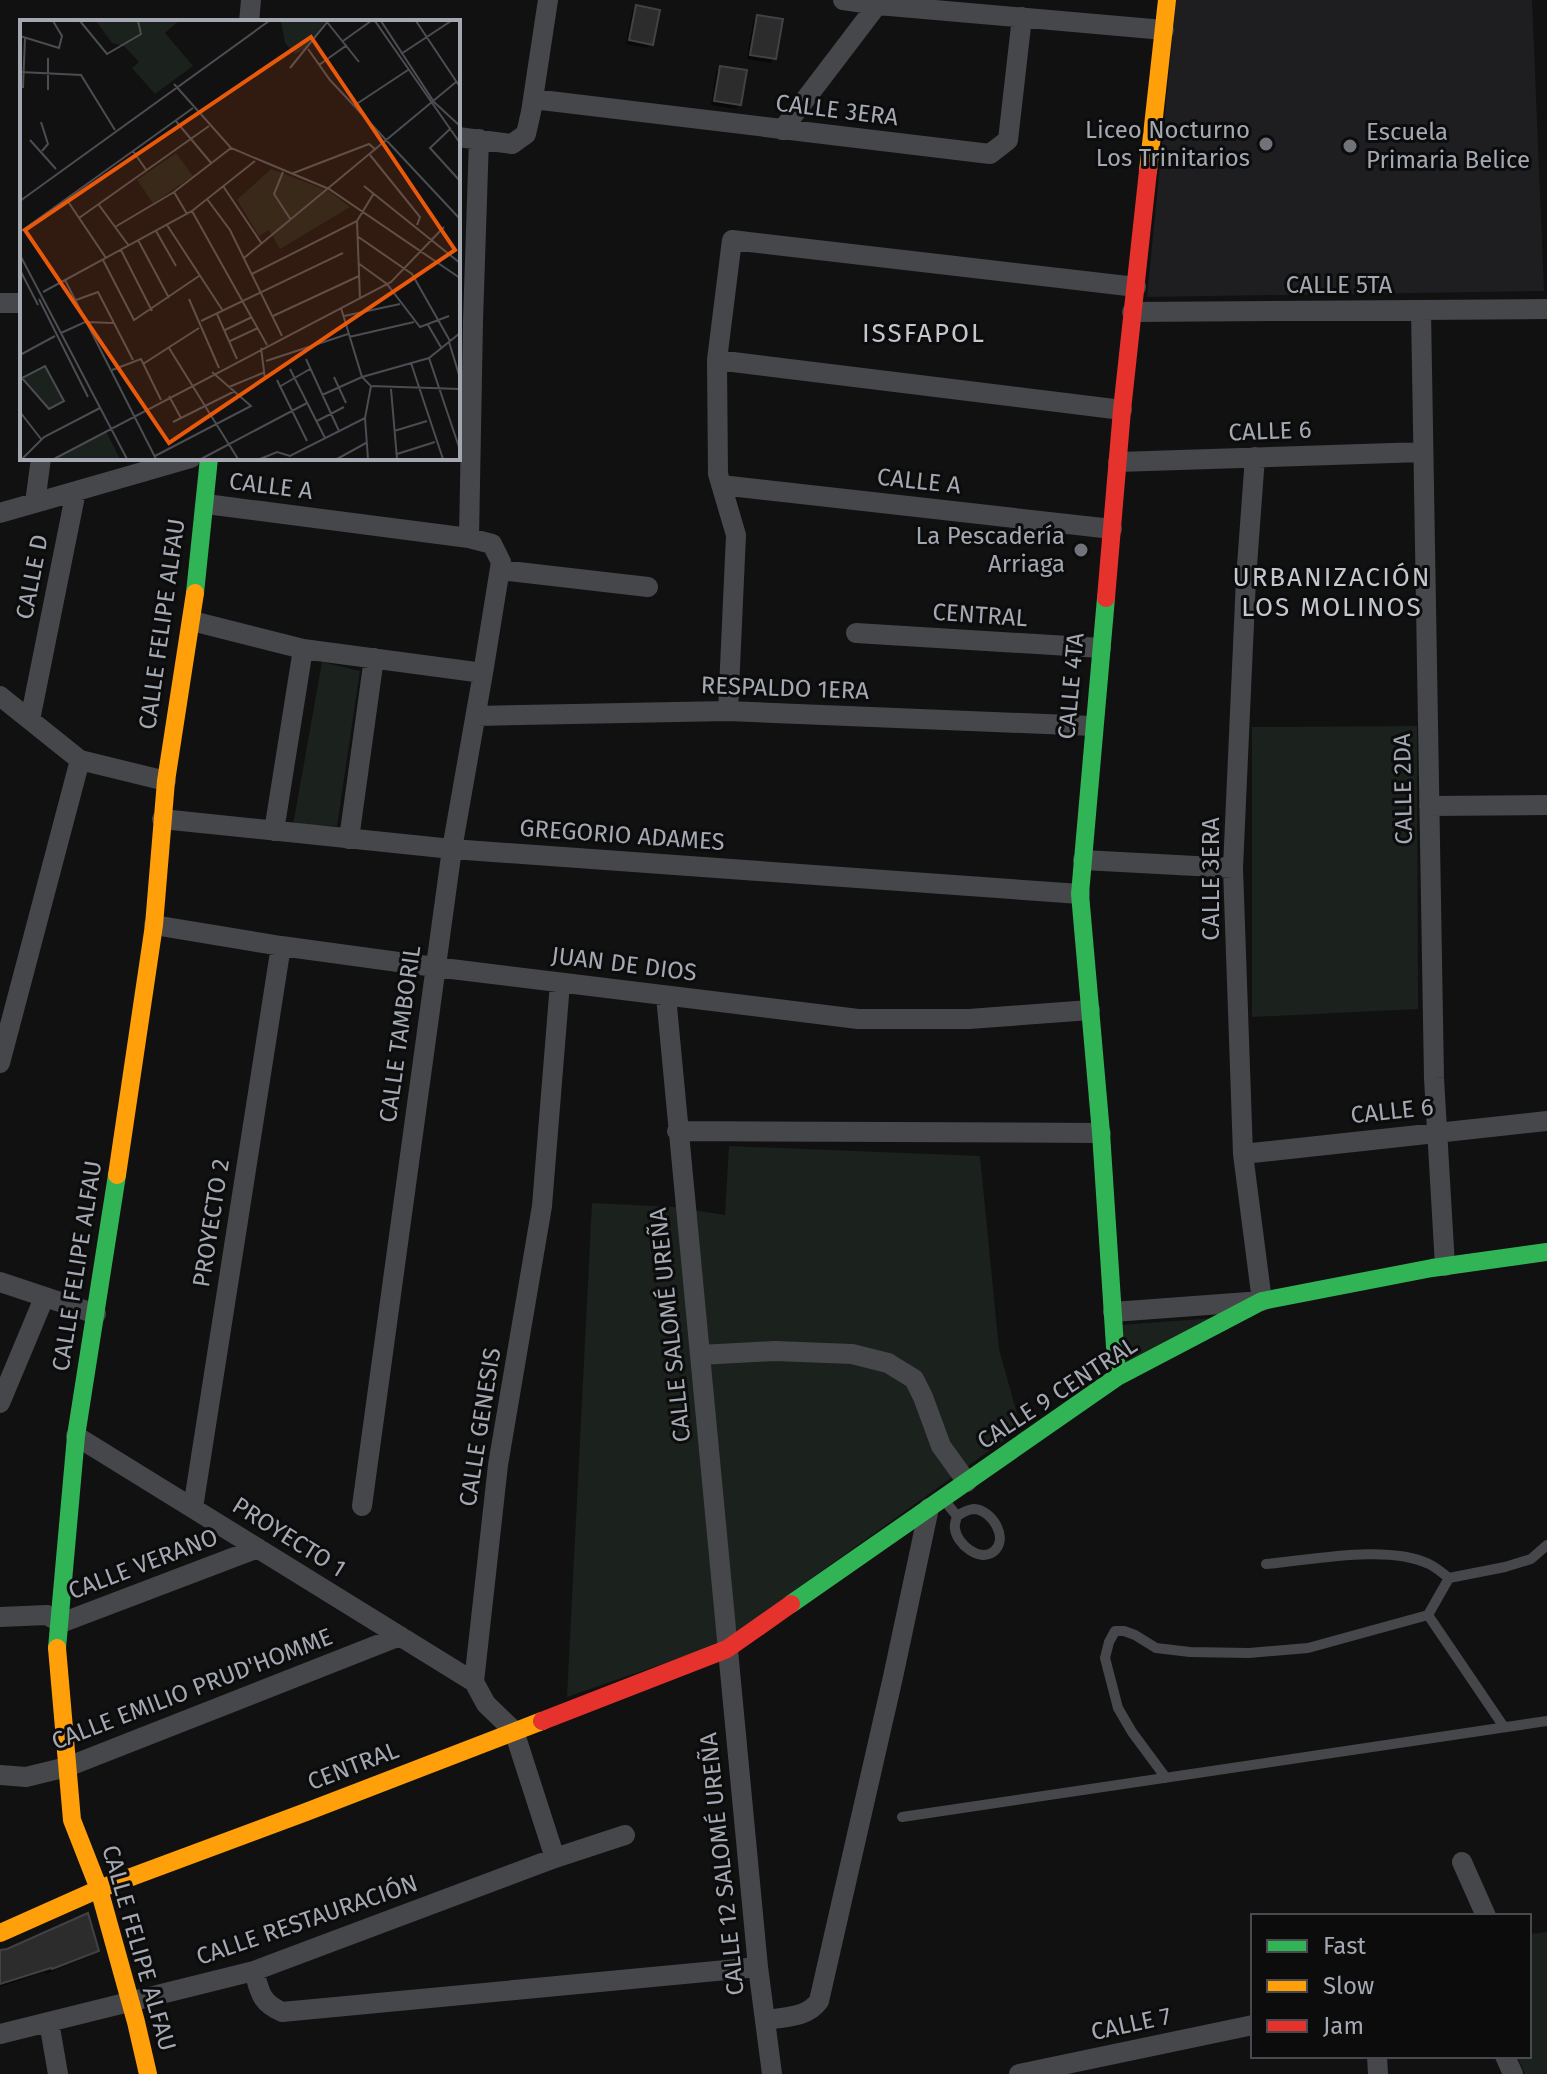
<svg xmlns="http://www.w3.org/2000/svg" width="1547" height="2074" viewBox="0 0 1547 2074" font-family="'Fira Sans',sans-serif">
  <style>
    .built { fill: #1e1e20 }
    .green { fill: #1b211c }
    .shadow { fill: #0007 }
    .building { fill: #2c2c2d; stroke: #414245; stroke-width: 2 }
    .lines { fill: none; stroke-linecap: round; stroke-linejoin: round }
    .lane { stroke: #46474a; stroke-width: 10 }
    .street { stroke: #46474a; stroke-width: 20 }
    .fast { stroke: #30b455; stroke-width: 18 }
    .slow { stroke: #ff9f0a; stroke-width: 18 }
    .jam { stroke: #e5322d; stroke-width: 18 }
    .poi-dot { fill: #70737a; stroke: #0c0c0d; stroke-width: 3 }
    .labels { text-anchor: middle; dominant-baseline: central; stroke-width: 6; stroke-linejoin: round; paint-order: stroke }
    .street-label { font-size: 24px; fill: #a3a8b2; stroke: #0c0c0d }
    .poi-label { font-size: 24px; fill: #a3a8b2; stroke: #0c0c0d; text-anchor: end }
    .neighbourhood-label { font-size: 26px; letter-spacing: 2px; fill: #c3c7ce; stroke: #0c0c0d }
    .inset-road { fill: none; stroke: #4b4d52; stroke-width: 2 }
    .view { fill: #e8590c; fill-opacity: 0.15; stroke: #e8590c; stroke-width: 4 }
    .inset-edge { fill: none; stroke: #a3a8b2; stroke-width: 4 }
  </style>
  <rect width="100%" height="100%" fill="#111112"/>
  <path class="built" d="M1176,0H1532L1544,291L1147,297Z"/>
  <path class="green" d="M322,662L360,671L337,826L293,825Z
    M1417,726L1418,1009L1252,1017V727Z
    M729,1146L980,1156L999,1349L1021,1428L720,1644L567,1697L592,1203L675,1207L725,1215Z
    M1216,1318L1123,1368L1118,1325Z
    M1547,1932V2074H1525L1517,2056H1529V1934Z"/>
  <path class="shadow" d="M636,7L651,44L647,48L626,44L632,12Z
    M757,17L774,58L770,63L747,59L753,22Z
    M721,68L740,104L735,109L711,105L716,72Z
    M96,1950L90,1956L46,1974L45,1972L0,1987V1951Z"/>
  <path class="building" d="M636,5L660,10L653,45L629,40Z
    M757,15L783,19L776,59L750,55Z
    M720,66L747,70L741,105L714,101Z
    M88,1913L99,1951L52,1969L51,1968L0,1984V1950L7,1949Z"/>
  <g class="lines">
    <path class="lane" d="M944,1500L957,1516C956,1521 954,1524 955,1529C957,1544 979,1562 993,1552C1010,1539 992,1510 974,1509C968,1509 962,1513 957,1516
      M1266,1564C1311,1560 1388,1544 1429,1564C1436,1567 1443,1574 1449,1578L1505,1567L1531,1559L1547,1545
      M1428,1615L1504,1727
      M1166,1778L1132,1732L1118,1708L1105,1658L1109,1642L1115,1631H1124L1135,1635L1156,1648L1190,1652L1249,1653L1308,1648L1428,1615L1449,1578
      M902,1817L1547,1721"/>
    <path class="street" d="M843,0L878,5L1164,30
      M249,22L251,0
      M533,99L990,154L1008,140L1022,17
      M782,130L881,0
      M458,137L512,144L526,134L531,112L548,0
      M0,303H22
      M1421,310L1434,1078L1445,1266
      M1132,312L1547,309
      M717,360L1122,410
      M1118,462L1423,452
      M721,485L1112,529
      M35,503L41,458
      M206,504L469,538L492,544L501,562L483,673L452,849L362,1506
      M0,513L191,458
      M469,538L473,321L479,139
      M500,570L648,587
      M192,621L303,649L483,673
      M856,633L1101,648
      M0,696L80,760L166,781
      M728,711L736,535L718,474L717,360L732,240L1136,287
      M476,716L728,711L1093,726
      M30,720L76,491
      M1429,806L1547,805
      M162,819L452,849L1080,894
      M274,831L303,649
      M349,839L374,658
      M1083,860L1233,868
      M154,925L281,946L435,967L858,1019H969L1090,1010
      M666,996L758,1967L772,2074
      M0,1063L80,760
      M677,1131L1101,1133
      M1243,1154L1547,1121
      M0,1282L96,1314
      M1113,1312L1262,1301L1243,1154L1233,868L1246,579L1255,457
      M700,1355L775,1351L852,1354L888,1363L914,1379L923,1397L941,1446L967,1482
      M0,1403L44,1298
      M76,1436L474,1682
      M193,1508L281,946
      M0,1617L47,1615L61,1623L258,1548
      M0,1775L26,1777L67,1767L400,1636
      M555,1858L514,1731L486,1704L474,1682L498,1465L542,1206L560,983
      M1462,1862L1486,1916
      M254,1971C260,1992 260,2002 282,2012L758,1967
      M765,2020C784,2017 807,2018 819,2001L893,1677L929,1508
      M49,2022L58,2074
      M0,2034L254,1971L555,1858L625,1835
      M1377,2056L1378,2074
      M1505,2056L1513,2074
      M1019,2074L1253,2025"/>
    <path class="fast" d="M195,593L209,458
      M1106,598L1080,894L1101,1133L1117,1377
      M791,1604L1117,1377L1262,1301L1432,1268L1547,1252
      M57,1648L76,1436L117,1175"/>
    <path class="slow" d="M1148,171L1167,0
      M117,1175L154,925L166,781L195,593
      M57,1648L72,1820L99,1889L136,2022L148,2074
      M0,1933L99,1889L306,1812L542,1721"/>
    <path class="jam" d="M1106,598L1122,410L1148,171
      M542,1721L727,1649L791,1604"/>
  </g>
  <g class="poi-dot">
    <circle cx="1266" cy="144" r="8"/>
    <circle cx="1350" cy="146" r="8"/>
    <circle cx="1081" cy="550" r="8"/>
  </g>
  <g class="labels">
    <g class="street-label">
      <text transform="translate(837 110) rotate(7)">CALLE 3ERA</text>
      <text x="1339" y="285">CALLE 5TA</text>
      <text transform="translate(1270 431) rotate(-2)">CALLE 6</text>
      <text transform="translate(919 481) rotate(6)">CALLE A</text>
      <text transform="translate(271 486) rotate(7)">CALLE A</text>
      <text transform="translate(32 577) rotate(-79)">CALLE D</text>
      <text transform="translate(980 615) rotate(4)">CENTRAL</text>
      <text transform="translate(162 624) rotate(-82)">CALLE FELIPE ALFAU</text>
      <text transform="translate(1071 686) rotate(-85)">CALLE 4TA</text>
      <text transform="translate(785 688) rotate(2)">RESPALDO 1ERA</text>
      <text transform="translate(1403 789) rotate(-91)">CALLE 2DA</text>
      <text transform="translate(622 835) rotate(4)">GREGORIO ADAMES</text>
      <text transform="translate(1211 879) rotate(-90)">CALLE 3ERA</text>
      <text transform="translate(624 964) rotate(7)">JUAN DE DIOS</text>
      <text transform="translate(400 1034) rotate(-82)">CALLE TAMBORIL</text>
      <text transform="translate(1392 1111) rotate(-6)">CALLE 6</text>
      <text transform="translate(211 1223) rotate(-81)">PROYECTO 2</text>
      <text transform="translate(77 1266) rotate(-81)">CALLE FELIPE ALFAU</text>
      <text transform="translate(670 1325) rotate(-96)">CALLE SALOMÉ UREÑA</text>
      <text transform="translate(1057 1393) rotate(-33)">CALLE 9 CENTRAL</text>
      <text transform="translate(480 1427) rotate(-81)">CALLE GENESIS</text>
      <text transform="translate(289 1537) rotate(32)">PROYECTO 1</text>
      <text transform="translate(143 1564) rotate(-21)">CALLE VERANO</text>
      <text transform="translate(192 1689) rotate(-21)">CALLE EMILIO PRUD'HOMME</text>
      <text transform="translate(353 1766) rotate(-21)">CENTRAL</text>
      <text transform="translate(722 1864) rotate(-96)">CALLE 12 SALOMÉ UREÑA</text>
      <text transform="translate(307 1920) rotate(-19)">CALLE RESTAURACIÓN</text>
      <text transform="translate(139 1948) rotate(74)">CALLE FELIPE ALFAU</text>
      <text transform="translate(1131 2024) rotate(-12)">CALLE 7</text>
    </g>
    <g class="poi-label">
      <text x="1250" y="130">Liceo Nocturno<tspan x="1250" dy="28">Los Trinitarios</tspan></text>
      <text x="1366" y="132" text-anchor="start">Escuela<tspan x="1366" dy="28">Primaria Belice</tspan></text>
      <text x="1065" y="536">La Pescadería<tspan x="1065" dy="28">Arriaga</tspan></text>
    </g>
    <g class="neighbourhood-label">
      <text x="924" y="333">ISSFAPOL</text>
      <text x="1332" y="577">URBANIZACIÓN<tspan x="1332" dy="30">LOS MOLINOS</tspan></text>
    </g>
  </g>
  <g transform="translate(20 20)">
    <rect width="440" height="440" fill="#111112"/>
    <path d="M76,1H159L145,13L173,46L135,74L112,48L119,42L104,26L92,23ZM261,1H305L288,28L275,34L265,23ZM156,133L173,156L133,183L117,160ZM251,149L309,171L330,187L260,229L249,210L239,216L217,180ZM26,346L44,381L28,388L4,358ZM86,411L100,439H37Z" fill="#1b211c"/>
    <path class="inset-road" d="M60,1L87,34L121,14L118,1M355,1L440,123M361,1L414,82L440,106M396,1L440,67M307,2L339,42M0,16L39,28L42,16L33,1M323,21L351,1M288,29L310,60L440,199M381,34L431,1M299,45L327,25M270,48L308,1M0,52L61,55L95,110M154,64L211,128L309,169L440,258M3,68L5,18M28,70V38M335,85L388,50M155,100L192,144M21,102L28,124L22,131M431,108L410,128L440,161M10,120L36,149M113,131L127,151M350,135L400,197L397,205M263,152L254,174L271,200M271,154L349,124L356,130M203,166L242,224M344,166L440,243M154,172L167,194M187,179L210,210L262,316M47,180L86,238M0,181L249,1M79,185L109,226M172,191L247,325M59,198L189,106M337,201L340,279M147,205L203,291M95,207L154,172L211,128M136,211L156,246M0,212L173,88M337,216L392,254L430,321M118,220L149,278M101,230L132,291M0,235L107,439M224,238L436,62M83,240L114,300L179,256M338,243L367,264L400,307L429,296M0,250L18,285M232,254L337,201L354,173M45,260L136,439M23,272L172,191L235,141M19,279L68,377M169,279L199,348M56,280L78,272L113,340M321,288L342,357L351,366L345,398L348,439M197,294L217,339M253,296L339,256M324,296L380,284M181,301L323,233M408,305L422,329M205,310L232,297M41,313L65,302L93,303M329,317L394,302M210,321L238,308M429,322L440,358M149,328L218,439M241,328L245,359M0,335L35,316M409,338L440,430M286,339L319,411M246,341L328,314M391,343L423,439M123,344L179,308M25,346L44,381L29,389L2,358ZM270,349L305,418M92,350L121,339L141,380M314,357L326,383M257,360L287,421M351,366L440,369M209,367L245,352M259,367L290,349M371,369L377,439M302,375L342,357L409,338L440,313M149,376L161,398M0,392L21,419M297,401L324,387M153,402L215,371M374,411L407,401M377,434L415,422M135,436L231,386L192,352M2,439L24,417L80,388M34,439L371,262L424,207M181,439L287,383M240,439L257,432L270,436L345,398M317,439L346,423"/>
    <path class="view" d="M291,17L435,230L149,423L5,210Z"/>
    <rect width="440" height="440" class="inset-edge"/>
  </g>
  <rect x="1251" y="1914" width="280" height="144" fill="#0c0c0d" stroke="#484a4f" stroke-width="2"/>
  <rect x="1267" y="1940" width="40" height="12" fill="#30b455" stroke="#484a4f" stroke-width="2"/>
  <text x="1323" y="1954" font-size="24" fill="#a3a8b2">Fast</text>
  <rect x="1267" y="1980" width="40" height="12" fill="#ff9f0a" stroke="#484a4f" stroke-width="2"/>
  <text x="1323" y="1994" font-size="24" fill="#a3a8b2">Slow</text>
  <rect x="1267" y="2020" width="40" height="12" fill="#e5322d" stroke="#484a4f" stroke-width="2"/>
  <text x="1323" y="2034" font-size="24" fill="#a3a8b2">Jam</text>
</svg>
